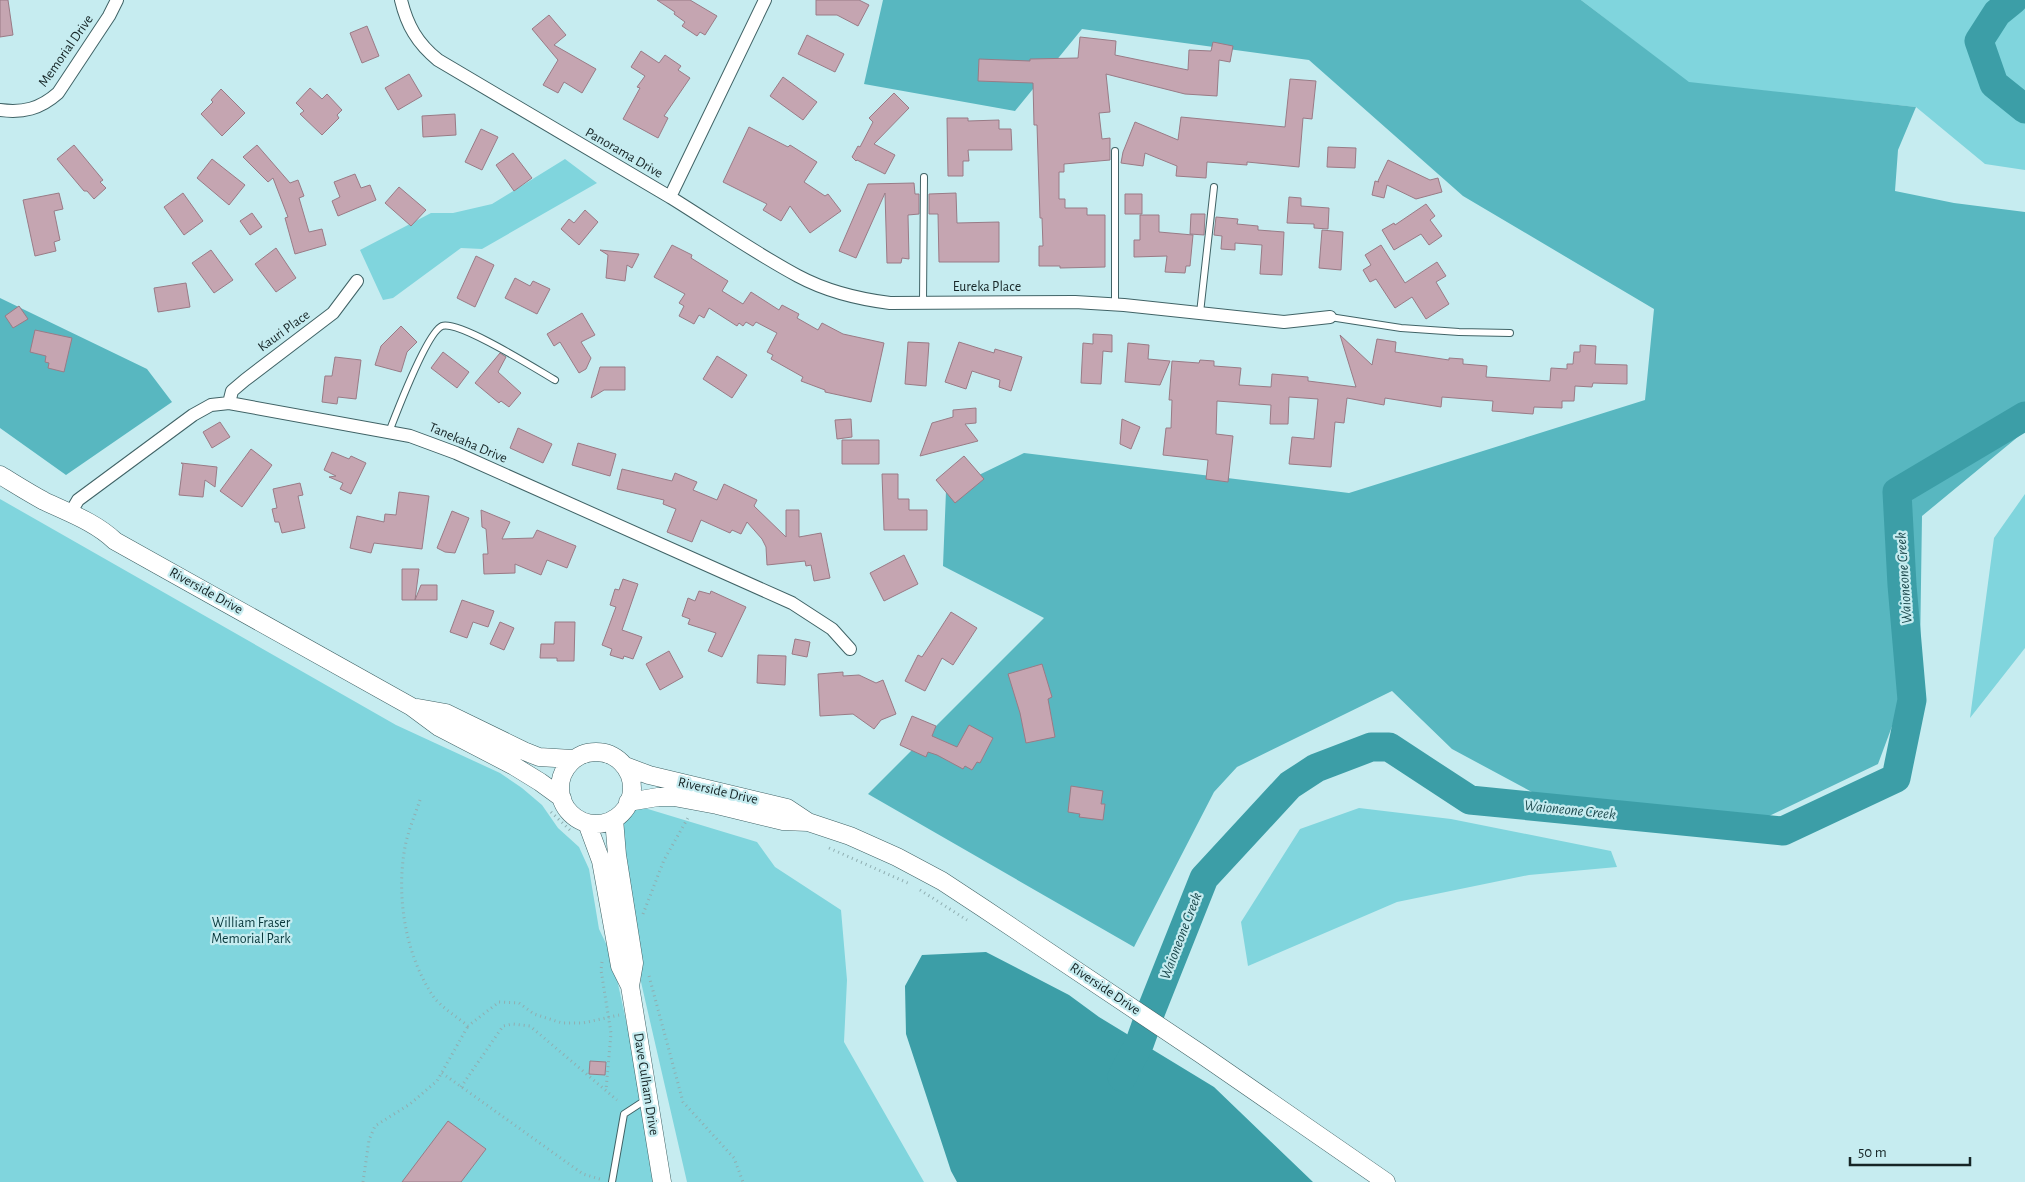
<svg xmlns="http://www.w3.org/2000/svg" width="2025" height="1182" viewBox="0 0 2025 1182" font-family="'Alegreya Sans',sans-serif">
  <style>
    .green { fill: #80d5dd }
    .forest { fill: #58b7c0 }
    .water { fill: #3c9ea7 }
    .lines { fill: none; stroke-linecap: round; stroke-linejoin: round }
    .river { stroke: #3c9ea7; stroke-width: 29 }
    .building { fill: #c5a5b1; stroke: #997b86 }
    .service-casing { stroke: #406366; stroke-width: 8 }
    .minor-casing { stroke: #406366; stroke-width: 14 }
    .secondary-casing { stroke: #406366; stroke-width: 19 }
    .path { stroke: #8faeb1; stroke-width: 3; stroke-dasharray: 1 4; stroke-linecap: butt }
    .service { stroke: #fff; stroke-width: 6 }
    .minor { stroke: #fff; stroke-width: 12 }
    .secondary { stroke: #fff; stroke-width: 18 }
    .labels { text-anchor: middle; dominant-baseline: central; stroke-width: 4.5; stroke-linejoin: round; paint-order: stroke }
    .street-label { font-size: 14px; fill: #162526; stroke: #c6ecf0 }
    .park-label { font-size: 14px; fill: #09383c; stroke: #c6ecf0 }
    .water-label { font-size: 15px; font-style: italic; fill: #1e4a4e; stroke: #c6ecf0 }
  </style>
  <rect width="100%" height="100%" fill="#c6ecf0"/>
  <path class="green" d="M1581,0H2025V170L1985,164L1916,107L1689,83Z
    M565,159L597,183L482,249L461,248L393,298L383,300L360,250L431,213H453L492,204Z
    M2025,494V648L1970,718L1994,538Z
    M0,499L396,725L500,773L522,788L542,805L558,828L579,847L589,869L599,929L612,956L661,1182H0Z
    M638,806L757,842L775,867L841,910L847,980L844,1042L924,1182H687L641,982L622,852L620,826L623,820Z
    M1359,808L1451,819L1611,851L1617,867L1529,875L1397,902L1248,966L1241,922L1300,829Z"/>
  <path class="forest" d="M883,0H1581L1689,82L1916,107L1898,150L1895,191L1954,203L2025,212V431L1922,516L1920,651L1878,764L1767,817L1571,813L1452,749L1392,691L1237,767L1214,792L1134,947L868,794L1044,618L943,566L946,491L1024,453L1349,493L1645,400L1654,309L1463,196L1309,60L1082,29L1015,111L864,84Z
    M0,298L147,369L172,402L66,475L0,428Z"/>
  <path class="water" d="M986,952L1069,995L1099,1017L1214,1087L1313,1182H957L951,1171L906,1034L905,986L922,955Z"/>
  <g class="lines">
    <path class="river" d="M2013,0L1997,13L1979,41L1994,84L2025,109
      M1122,1077L1140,1042L1151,1011L1204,878L1290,785L1316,768L1371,747H1389L1470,800L1783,831L1896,778L1912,700L1902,585L1897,492L2025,416"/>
  </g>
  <path class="building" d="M0,0H8L13,35L0,37Z
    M657,0H690L717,16L705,35L700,32L697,36L682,26L685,22L674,14L675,12Z
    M816,0H859L869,5L858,26L837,15H816Z
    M549,15L566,35L554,45L596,69L582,93L564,82L558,93L543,85L558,60L532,29Z
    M367,26L379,56L362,63L350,33Z
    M807,35L844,54L835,72L798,54Z
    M1080,37L1116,41L1115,55L1188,70L1189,50L1211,51L1213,42L1233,46L1230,62L1219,60L1217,96L1185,94L1106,74L1110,112L1099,113L1102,139L1110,138V160L1064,164V172H1059V199H1065V208H1087V215H1105V267L1060,268V266H1039V246H1043L1042,218H1040L1037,125H1034L1033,83L978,81L979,59L1030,61V59L1078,58Z
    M641,51L659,63L665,55L681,66L678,70L690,78L664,116L668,118L658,138L623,119L640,88L637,87L645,76L631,67Z
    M409,74L422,96L398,110L385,88Z
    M783,77L817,102L803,120L770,96Z
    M1290,79L1316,81L1312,119L1303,118L1299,167L1247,162V165L1207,162L1206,178L1176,176L1177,166L1145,153L1143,166L1121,163L1123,152L1135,122L1178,140L1181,117L1285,127Z
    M310,88L322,99L327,94L342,110L337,115L339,118L322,135L300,114L304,111L296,103Z
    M221,89L245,113L222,136L201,114L213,102L211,100Z
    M894,93L909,108L874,144L895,155L885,174L857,160L856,161L852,157L858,146L860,147L873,122L869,118Z
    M455,114L456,135L423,137L422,116Z
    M947,118H968V121L999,120V129H1011L1012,150H968L969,161H963V176H948Z
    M749,127L788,147L790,145L817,162L804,182L825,196L828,194L841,211L810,233L790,206L781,221L763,210L767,204L723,182Z
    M481,129L498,137L482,170L465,162Z
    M74,145L103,180L100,182L106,188L94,199L87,191H84L57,159Z
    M257,145L290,183L298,180L304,196L299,198L309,232L322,229L326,245L295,254L285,218L288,217L273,178L268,182L243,157Z
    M1328,147L1356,148L1355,168L1327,167Z
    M513,153L532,178L514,191L496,165Z
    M212,159L245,185L229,205L197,178Z
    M1388,160L1430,180L1438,178L1442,192L1416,199L1387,185L1384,198L1372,195L1375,181L1379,182L1378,181Z
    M355,174L361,188L370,185L376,200L338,216L332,201L340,197L334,182Z
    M914,183L915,194H919V214L908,215L909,259L902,258L901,263H887L885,193L856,258L839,251L868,184Z
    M399,187L426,210L411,226L385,203Z
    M59,193L63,209L54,211L60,240L54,242L56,251L35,256L23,200Z
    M183,193L203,221L184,235L164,207Z
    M956,193L957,223L999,222V262H939L938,214H929V194Z
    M1125,194H1142V214H1125Z
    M1289,197L1301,198V206L1329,208L1328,229L1314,228V224L1287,223Z
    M1426,204L1435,216L1430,220L1442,236L1429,245L1421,234L1394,250L1382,230L1394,223L1395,225Z
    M585,210L598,222L579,245L561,229L569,219L574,223Z
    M252,213L262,227L250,235L240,221Z
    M1191,214H1205L1204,235L1190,234Z
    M1140,215H1159V232L1193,235L1190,266H1186L1185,273L1165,272L1167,256L1134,257V240H1140Z
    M1216,217L1238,219L1237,224L1258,226V230L1284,232L1282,275L1260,274L1262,245L1235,243V250L1221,249L1222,236L1214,235Z
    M1322,230L1343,232L1341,270L1319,268Z
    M672,245L692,255L691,258L728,281L722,291L743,304L751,292L779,310L782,305L799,314L797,318L818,330L822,323L843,334L884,343L871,402L825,392V390L801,381L803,377L771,359L773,355L767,352L777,333L756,322L753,326L746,322L743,326L739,323L737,326L709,308L704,318L699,315L694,324L679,316L684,306L679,303L685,294L654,277Z
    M1381,245L1405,283L1437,262L1446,276L1436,282L1449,304L1426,319L1412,297L1395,308L1376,279L1370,282L1363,270L1371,265L1365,255Z
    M276,248L296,278L276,292L255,264Z
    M211,250L233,280L214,293L192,263Z
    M600,250L639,254L632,268L627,265L625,281L606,278L608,255Z
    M476,256L494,265L475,307L457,298Z
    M515,278L530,286L533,281L550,289L537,314L505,298Z
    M186,283L190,307L158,312L154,288Z
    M19,306L28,319L13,328L5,316Z
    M582,313L595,335L581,342L591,358L586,369L579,373L560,342L554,346L547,334Z
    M401,326L417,342L407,352L401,372L375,365L381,346Z
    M35,330L72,338L64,372L48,368L49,363L45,362L46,356L30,352Z
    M1093,334L1112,335V352L1103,351L1101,384L1081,383L1083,343L1093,344Z
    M1340,335L1372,365L1377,339L1396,342L1395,352L1449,360V358L1463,359V364L1487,366L1486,377L1550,381L1551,368L1567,369V364H1573L1574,352H1580V345L1596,346L1595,364L1627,365V384L1593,383L1592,387L1575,386L1574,401H1562V408L1534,407L1533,414L1492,411L1493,401L1442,397L1441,407L1385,398L1384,405L1347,398L1344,423L1335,422L1331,467L1289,464L1292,437L1314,439L1318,399L1289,397L1288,424H1270L1271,405L1217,401L1216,434L1233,436L1228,482L1206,479L1208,460L1163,455L1166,428H1171L1172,400H1169L1172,361L1199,363L1200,360L1214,361V366L1241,368L1239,385L1271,387L1272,374L1308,377V381L1356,387Z
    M908,342L929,343L926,386L905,384Z
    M959,342L994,353L995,349L1022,357L1011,391L999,387L1000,380L972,371L966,389L945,382Z
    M1128,343L1149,345L1148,359L1170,361L1160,385L1125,382Z
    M443,352L469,372L457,388L431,368Z
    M500,353L506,357L498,372L521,393L509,407L501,401L499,403L475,383Z
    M717,356L747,375L732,398L703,379Z
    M335,357L361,360L356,399L338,397L337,404L322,402L325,376H332Z
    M600,367H625V390H604L591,398Z
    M976,408V423L965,424L978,441L920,456L932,423L953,417V410Z
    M851,419L852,437L837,439L835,420Z
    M1122,419L1140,427L1131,449L1120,444Z
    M220,422L230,437L212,448L203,432Z
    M518,428L552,444L543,463L510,448Z
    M842,440H879V464H842Z
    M578,443L616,454L610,476L572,465Z
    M251,449L272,465L242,507L220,491Z
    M332,452L349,459L351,456L366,463L351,494L340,489L343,483L329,477L336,476L324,470Z
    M964,456L984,479L955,503L936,480Z
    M181,463L217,467L215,487L205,480L203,497L179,495L183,464Z
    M622,469L672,481L675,473L697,482L693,490L717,500L724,484L757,500L754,506L786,537V510H799V537L821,533L830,578L814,581L811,565L806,566L805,561L767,565L766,547L762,539L747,522L741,534L732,530L730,533L701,520L692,542L667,532L676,509L663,504L664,500L617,489Z
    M882,474H898V499H909V510H927V530H884Z
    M300,483L303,495L298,496L305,528L282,533L279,522H275L272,509L277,508L273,489Z
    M399,492L429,496L422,549L374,543L371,553L350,548L357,516L384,522L385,514L396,515Z
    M481,510L510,522L502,539L533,538L537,530L576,546L567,568L547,560L541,575L515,564V573L484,574L483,554H488L486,529L482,527Z
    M452,511L469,518L455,553L445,552L437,548Z
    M904,555L918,584L884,601L870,573Z
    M402,569H419L415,600H402Z
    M623,579L638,584L622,630L642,637L633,659L624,656L623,659L610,655L612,649L602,645L616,607L610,605L615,589L619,590Z
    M421,585H437V600H415Z
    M699,591L710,594L711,591L746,607L722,657L708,651L716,633L688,624L690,619L682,616L688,598L695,601Z
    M462,600L494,611L488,627L473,622L467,638L450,632Z
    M951,612L977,628L953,665L942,658L925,691L905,681L918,655L922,657Z
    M500,622L514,628L504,650L490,644Z
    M555,622H575L574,661H557V658H540L541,644H554Z
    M795,639L810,642L807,657L792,654Z
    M669,651L683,677L660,690L646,664Z
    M758,655L786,656L785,685L757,683Z
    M1042,664L1052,697L1048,699L1055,737L1026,743L1020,713L1008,674Z
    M843,672V676L859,675L876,683L883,680L896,714L881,720L874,729L853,714L820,716L818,674Z
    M912,716L936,726L932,736L957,747L969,725L993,738L980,763L977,762L972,770L965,766L963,769L937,755L928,752L926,757L900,745Z
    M1071,786L1103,791L1101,804H1105L1103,820L1079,817L1080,814L1068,812Z
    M590,1061L606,1062L605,1075L589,1074Z
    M448,1121L486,1149L461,1182H402Z"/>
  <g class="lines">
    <g class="service-casing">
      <path id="service" d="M923,302L924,177
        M1115,304V151
        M1200,313L1214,187
        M1330,317L1401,328L1459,332L1510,333
        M389,432C396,414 427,332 442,326C459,320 536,369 555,380
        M612,1182L624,1114L647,1099"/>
    </g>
    <g class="minor-casing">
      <path id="minor" d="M401,0C407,25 417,43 438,60L670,197L765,0
        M0,110C23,113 40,109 58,93L109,16L117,0
        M670,197C712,223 755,253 798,276C826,291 858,299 890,303L1075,302L1124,305L1284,322L1330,317
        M229,403L232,391L245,380L333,313L357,281
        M71,512L78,500L193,415L211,405L229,403L410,436L456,453L792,603L832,629L850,649"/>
    </g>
    <g class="secondary-casing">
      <path id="secondary" d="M0,475C15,484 29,493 44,501C69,513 95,522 115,541L412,707L439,727L514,766L540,782L562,798
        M418,708L446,713L524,751L539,757L572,759
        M560 788a36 36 0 1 1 72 0a36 36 0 1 1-72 0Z
        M625,766L649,775L787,808L808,822L850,836L897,857L942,881L983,908L1201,1054L1386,1182
        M628,802L658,797H674L717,805L783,821L808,822
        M614,819L617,855L634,963L630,986
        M587,823L601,861L620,966L630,986L662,1182"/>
    </g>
    <path class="path" d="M420,800C415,815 408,831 405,847C396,896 405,954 433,996C441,1007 457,1017 468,1026L499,1002L519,1003L534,1014L562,1023H583L619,1015
      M551,812L572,832
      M829,848L910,884
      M920,890L967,920
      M643,914L664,860L689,816
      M602,962L601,970L611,1033L606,1090
      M649,976L683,1102L734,1158L743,1182
      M442,1073L583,1174L603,1180
      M461,1087L503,1026L513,1024L530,1026L617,1100
      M363,1182L369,1140L375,1126L410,1104L437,1081L468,1026"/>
    <use href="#service" class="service"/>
    <use href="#minor" class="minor"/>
    <use href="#secondary" class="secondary"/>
  </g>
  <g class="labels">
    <g class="street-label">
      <text transform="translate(66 51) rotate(-55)">Memorial Drive</text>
      <text transform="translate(624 153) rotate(30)">Panorama Drive</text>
      <text x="987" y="287">Eureka Place</text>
      <text transform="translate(284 331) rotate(-36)">Kauri Place</text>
      <text transform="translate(468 443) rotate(23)">Tanekaha Drive</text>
      <text transform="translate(206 591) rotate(29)">Riverside Drive</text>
      <text transform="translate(718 791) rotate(13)">Riverside Drive</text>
      <text transform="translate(1105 989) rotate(34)">Riverside Drive</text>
      <text transform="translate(646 1084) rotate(81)">Dave Culham Drive</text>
    </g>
    <g class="park-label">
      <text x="251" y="923">William Fraser<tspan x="251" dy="16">Memorial Park</tspan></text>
    </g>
    <g class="water-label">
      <text transform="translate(1904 578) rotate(-94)">Waioneone Creek</text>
      <text transform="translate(1570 810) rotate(6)">Waioneone Creek</text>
      <text transform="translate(1181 936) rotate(-69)">Waioneone Creek</text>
    </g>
  </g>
  <path d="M1850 1157v8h120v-8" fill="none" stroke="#162526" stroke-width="2.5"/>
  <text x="1858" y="1157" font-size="15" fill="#162526" stroke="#c6ecf0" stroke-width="4" paint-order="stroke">50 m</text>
</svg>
